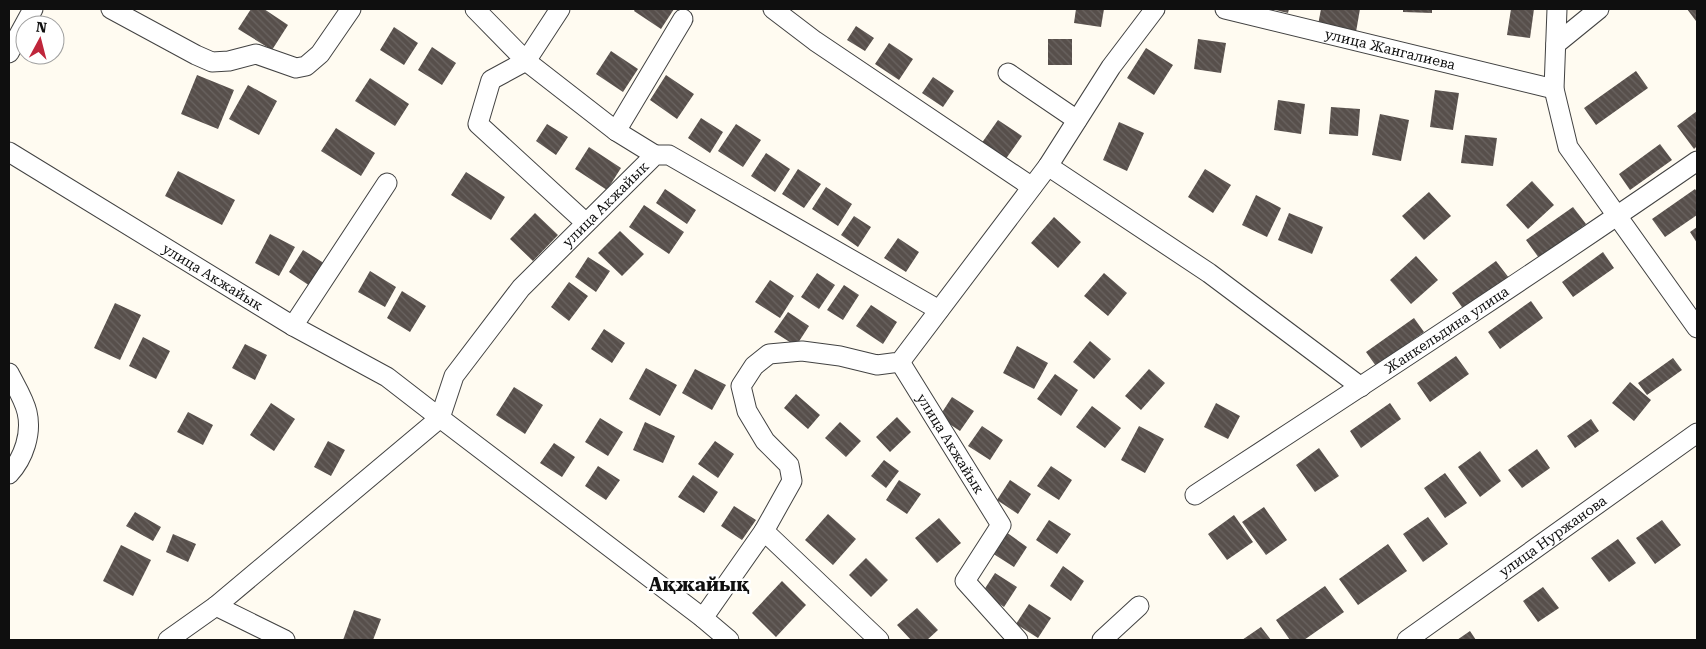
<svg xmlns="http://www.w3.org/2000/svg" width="1706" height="649" viewBox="0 0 1706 649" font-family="'Roboto Serif',serif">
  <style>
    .building { fill: url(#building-back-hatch) }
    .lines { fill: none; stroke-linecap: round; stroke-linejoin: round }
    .minor-casing { stroke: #424242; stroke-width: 21 }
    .minor { stroke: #fff; stroke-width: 19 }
    .labels { text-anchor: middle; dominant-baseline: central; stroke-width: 5; stroke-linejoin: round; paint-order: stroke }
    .street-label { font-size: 14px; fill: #0f0f0f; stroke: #fff }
    .district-label { font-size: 19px; font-weight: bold; fill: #0f0f0f; stroke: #fff }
  </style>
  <defs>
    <pattern id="building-back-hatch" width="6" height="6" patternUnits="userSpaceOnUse" patternTransform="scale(1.25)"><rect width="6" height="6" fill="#574f4b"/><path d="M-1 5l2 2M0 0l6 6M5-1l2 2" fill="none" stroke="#6a6461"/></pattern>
  </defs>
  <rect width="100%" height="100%" fill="#fffbf1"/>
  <path class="building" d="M251,9H264L288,25L272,50L238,29Z
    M635,9H674L661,29L634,11Z
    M1076,9H1104L1101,27L1074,23Z
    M1271,9H1289L1288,13Z
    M1321,9H1360L1356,32L1318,25Z
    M1403,9H1432V13L1403,12Z
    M1511,9H1534L1530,38L1507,35Z
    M1687,9H1697V20L1696,21Z
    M856,26L874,38L865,51L847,40Z
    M394,27L418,43L404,65L380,50Z
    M1048,39H1072V65H1048Z
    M1198,39L1226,43L1221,73L1194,69Z
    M889,43L913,59L899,80L875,64Z
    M432,47L456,63L442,85L418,70Z
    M1146,48L1173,65L1154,95L1127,78Z
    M611,51L638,69L623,92L596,74Z
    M1636,71L1648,88L1596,125L1584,108Z
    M197,75L234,90L218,129L181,114Z
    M666,75L694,94L677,119L650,100Z
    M933,77L954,91L943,107L922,93Z
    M370,78L409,104L395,126L355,101Z
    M248,85L277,101L259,135L229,119Z
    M1435,90L1459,93L1453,130L1430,127Z
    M1278,100L1305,104L1301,134L1274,130Z
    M1331,107L1360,109L1358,136L1329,134Z
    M1697,111V146L1694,149L1677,126Z
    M1380,114L1409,120L1401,161L1372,155Z
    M701,118L723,132L710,153L688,138Z
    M998,120L1022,136L1005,160L981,144Z
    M1119,122L1144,133L1127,171L1103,160Z
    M547,124L568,137L556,155L536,141Z
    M736,124L761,140L743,167L718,151Z
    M336,128L375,153L361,176L321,151Z
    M1465,135L1497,138L1493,166L1461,163Z
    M1660,144L1672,160L1630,190L1619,174Z
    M589,147L621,168L607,190L575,169Z
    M766,153L790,169L775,192L751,176Z
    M798,169L821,184L804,208L782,194Z
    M1205,169L1231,185L1213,213L1188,197Z
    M178,171L235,200L222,225L165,196Z
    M466,172L505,197L491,220L451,195Z
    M1532,181L1554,205L1528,229L1506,205Z
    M826,187L852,204L838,226L812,209Z
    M665,189L696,210L687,224L656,203Z
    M1695,189L1697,192V215L1665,237L1652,219Z
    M1429,192L1451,216L1424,240L1402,216Z
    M1256,195L1281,208L1267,237L1242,225Z
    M644,205L684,232L669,254L629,227Z
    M1573,207L1586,224L1539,258L1526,240Z
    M535,213L558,235L533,261L510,239Z
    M1289,213L1323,227L1312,254L1278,240Z
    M854,216L871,227L858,247L841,235Z
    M1054,217L1081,242L1058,268L1031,243Z
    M1697,227V243L1690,232Z
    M620,231L644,254L622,276L598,253Z
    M270,234L295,247L279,276L255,263Z
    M898,238L919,252L906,272L884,258Z
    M303,250L327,265L313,288L289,272Z
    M1603,252L1614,268L1573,297L1562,282Z
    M1416,256L1438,280L1411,304L1390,280Z
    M588,257L610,271L596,292L575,277Z
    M1496,261L1509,278L1464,310L1452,293Z
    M370,271L396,287L385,307L358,292Z
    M817,273L835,285L819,309L801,297Z
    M1104,273L1127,293L1108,316L1084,296Z
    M770,280L794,296L780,318L755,302Z
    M569,282L588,296L569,321L551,307Z
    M844,285L859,295L843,320L827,310Z
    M402,291L426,306L410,332L387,318Z
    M1531,301L1543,318L1500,349L1488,332Z
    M115,303L141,315L120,360L94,348Z
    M871,305L897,322L883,344L856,326Z
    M788,312L809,326L796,346L774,332Z
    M1414,318L1424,332L1376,366L1366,352Z
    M604,329L625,343L612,363L591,349Z
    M143,337L170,351L156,379L129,366Z
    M1090,341L1111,359L1094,379L1073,362Z
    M245,344L267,355L255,380L232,368Z
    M1017,346L1048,363L1034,389L1003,373Z
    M1456,356L1469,374L1430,402L1417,383Z
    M1673,358L1682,370L1647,395L1638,383Z
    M646,368L677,385L660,416L629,399Z
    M695,369L726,385L712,410L682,393Z
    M1149,369L1165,383L1141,410L1125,396Z
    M1055,374L1078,390L1061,416L1037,399Z
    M1630,382L1651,400L1634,421L1612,403Z
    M514,387L543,405L525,434L496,415Z
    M796,394L820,415L808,429L784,408Z
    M952,397L974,411L960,431L939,417Z
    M271,403L295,419L274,451L250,435Z
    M1216,403L1240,416L1228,439L1204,427Z
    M1390,403L1401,419L1361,448L1350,431Z
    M1092,406L1121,428L1105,448L1076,427Z
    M188,412L213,425L203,445L177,432Z
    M897,417L911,432L890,452L876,437Z
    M600,418L623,432L608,456L585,442Z
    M1591,419L1599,431L1575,448L1567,436Z
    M645,422L675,436L663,463L633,450Z
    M840,422L861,441L846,457L825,438Z
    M982,426L1003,440L990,460L968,446Z
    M1139,426L1164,439L1145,473L1121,460Z
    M328,441L345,450L331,476L314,467Z
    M715,441L734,454L718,478L698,464Z
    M554,443L575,457L562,477L540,463Z
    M1319,448L1339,476L1315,492L1296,465Z
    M1537,449L1550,468L1522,488L1508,470Z
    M1480,451L1501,481L1480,497L1458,467Z
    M884,460L899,471L886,488L871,476Z
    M598,466L620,480L606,500L585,486Z
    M1051,466L1072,480L1059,500L1037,486Z
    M1445,473L1467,503L1445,518L1424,488Z
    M693,475L718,492L704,513L678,497Z
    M899,480L921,494L907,514L886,500Z
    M1010,480L1031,494L1018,514L997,500Z
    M734,506L756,520L742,540L721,526Z
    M1264,507L1287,540L1266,555L1242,522Z
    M135,512L161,527L153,541L126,526Z
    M828,514L856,539L833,565L805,540Z
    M1234,515L1253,542L1227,560L1208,534Z
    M1428,517L1448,544L1423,562L1403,534Z
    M939,518L961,543L937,563L915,538Z
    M1049,520L1071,534L1057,554L1036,540Z
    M1662,520L1681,545L1655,564L1636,538Z
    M1006,532L1027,547L1014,567L992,553Z
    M173,534L196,544L188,562L166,552Z
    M1618,539L1636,563L1609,582L1591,558Z
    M1388,544L1407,571L1358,605L1339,579Z
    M121,545L151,560L133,596L103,581Z
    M866,558L888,580L871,597L849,575Z
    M1063,566L1084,581L1071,601L1050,586Z
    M995,573L1017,587L1004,607L982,593Z
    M782,581L806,605L776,637L752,613Z
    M1325,586L1344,612L1304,640H1290L1276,620Z
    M1543,587L1559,608L1538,622L1523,601Z
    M1029,604L1051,618L1038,638L1016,624Z
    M917,608L938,630L927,640H911L897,625Z
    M354,610L381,619L373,640H343Z
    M1261,627L1271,640H1242Z
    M1470,631L1476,640H1457Z"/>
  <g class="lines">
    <g class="minor-casing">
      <g id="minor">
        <path d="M111,9L196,55L212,62L229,61L256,54L296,68L306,66L320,54L351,9"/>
        <path d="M475,9L526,61L560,9"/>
        <path d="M773,9L815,41L1032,187"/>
        <path id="s1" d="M1225,9L1554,89"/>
        <path d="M1557,9L1554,89L1568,147L1697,328"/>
        <path d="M1556,44L1599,9"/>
        <path d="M9,53L33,9"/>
        <path d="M1008,73L1077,120"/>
        <path d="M616,131L683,19"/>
        <path id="s2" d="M9,152L293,326L387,377L440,418L454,376L521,288L655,155H669L939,310"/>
        <path d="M1048,166L1209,273L1361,387"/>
        <path d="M586,223L478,124L491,80L526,61L616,131L655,155"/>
        <path d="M293,326L387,183"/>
        <path id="s3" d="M900,362L1001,525L965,581L1018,640"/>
        <path d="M9,373C15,385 24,399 27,412C32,433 24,458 9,474"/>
        <path id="s4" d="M1195,495C1363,385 1532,275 1697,161"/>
        <path d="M764,531L792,481L789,465L765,441L747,411L741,386L754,366L769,354L802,351L840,356L877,365L900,362L1048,166L1111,67L1155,9"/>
        <path d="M216,606L285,640"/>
        <path d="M703,618L764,531L879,640"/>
        <path d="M168,640L216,606L440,418L703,618L729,640"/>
        <path d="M1102,640L1139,606"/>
        <path id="s5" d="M1407,640L1697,433"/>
      </g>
    </g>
    <use href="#minor" class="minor"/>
  </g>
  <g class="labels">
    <g class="street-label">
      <text stroke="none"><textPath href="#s1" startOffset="170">улица Жангалиева</textPath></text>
      <text stroke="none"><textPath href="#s2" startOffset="781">улица Акжайык</textPath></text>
      <text stroke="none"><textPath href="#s2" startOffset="239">улица Акжайык</textPath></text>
      <text stroke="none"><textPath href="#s4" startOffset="301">Жанкельдина улица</textPath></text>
      <text stroke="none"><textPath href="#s3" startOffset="96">улица Акжайык</textPath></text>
      <text stroke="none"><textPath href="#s5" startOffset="179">улица Нуржанова</textPath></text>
    </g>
    <g class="district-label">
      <text x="699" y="584">Ақжайық</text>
    </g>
  </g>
  <rect width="1706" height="649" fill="none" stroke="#0f0f0f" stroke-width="20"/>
  <g transform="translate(40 40) rotate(7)"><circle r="24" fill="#ffffff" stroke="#9f9f9f"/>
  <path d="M0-4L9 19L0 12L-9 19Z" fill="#bf263b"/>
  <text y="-8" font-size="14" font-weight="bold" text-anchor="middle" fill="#0f0f0f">N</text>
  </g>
</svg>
